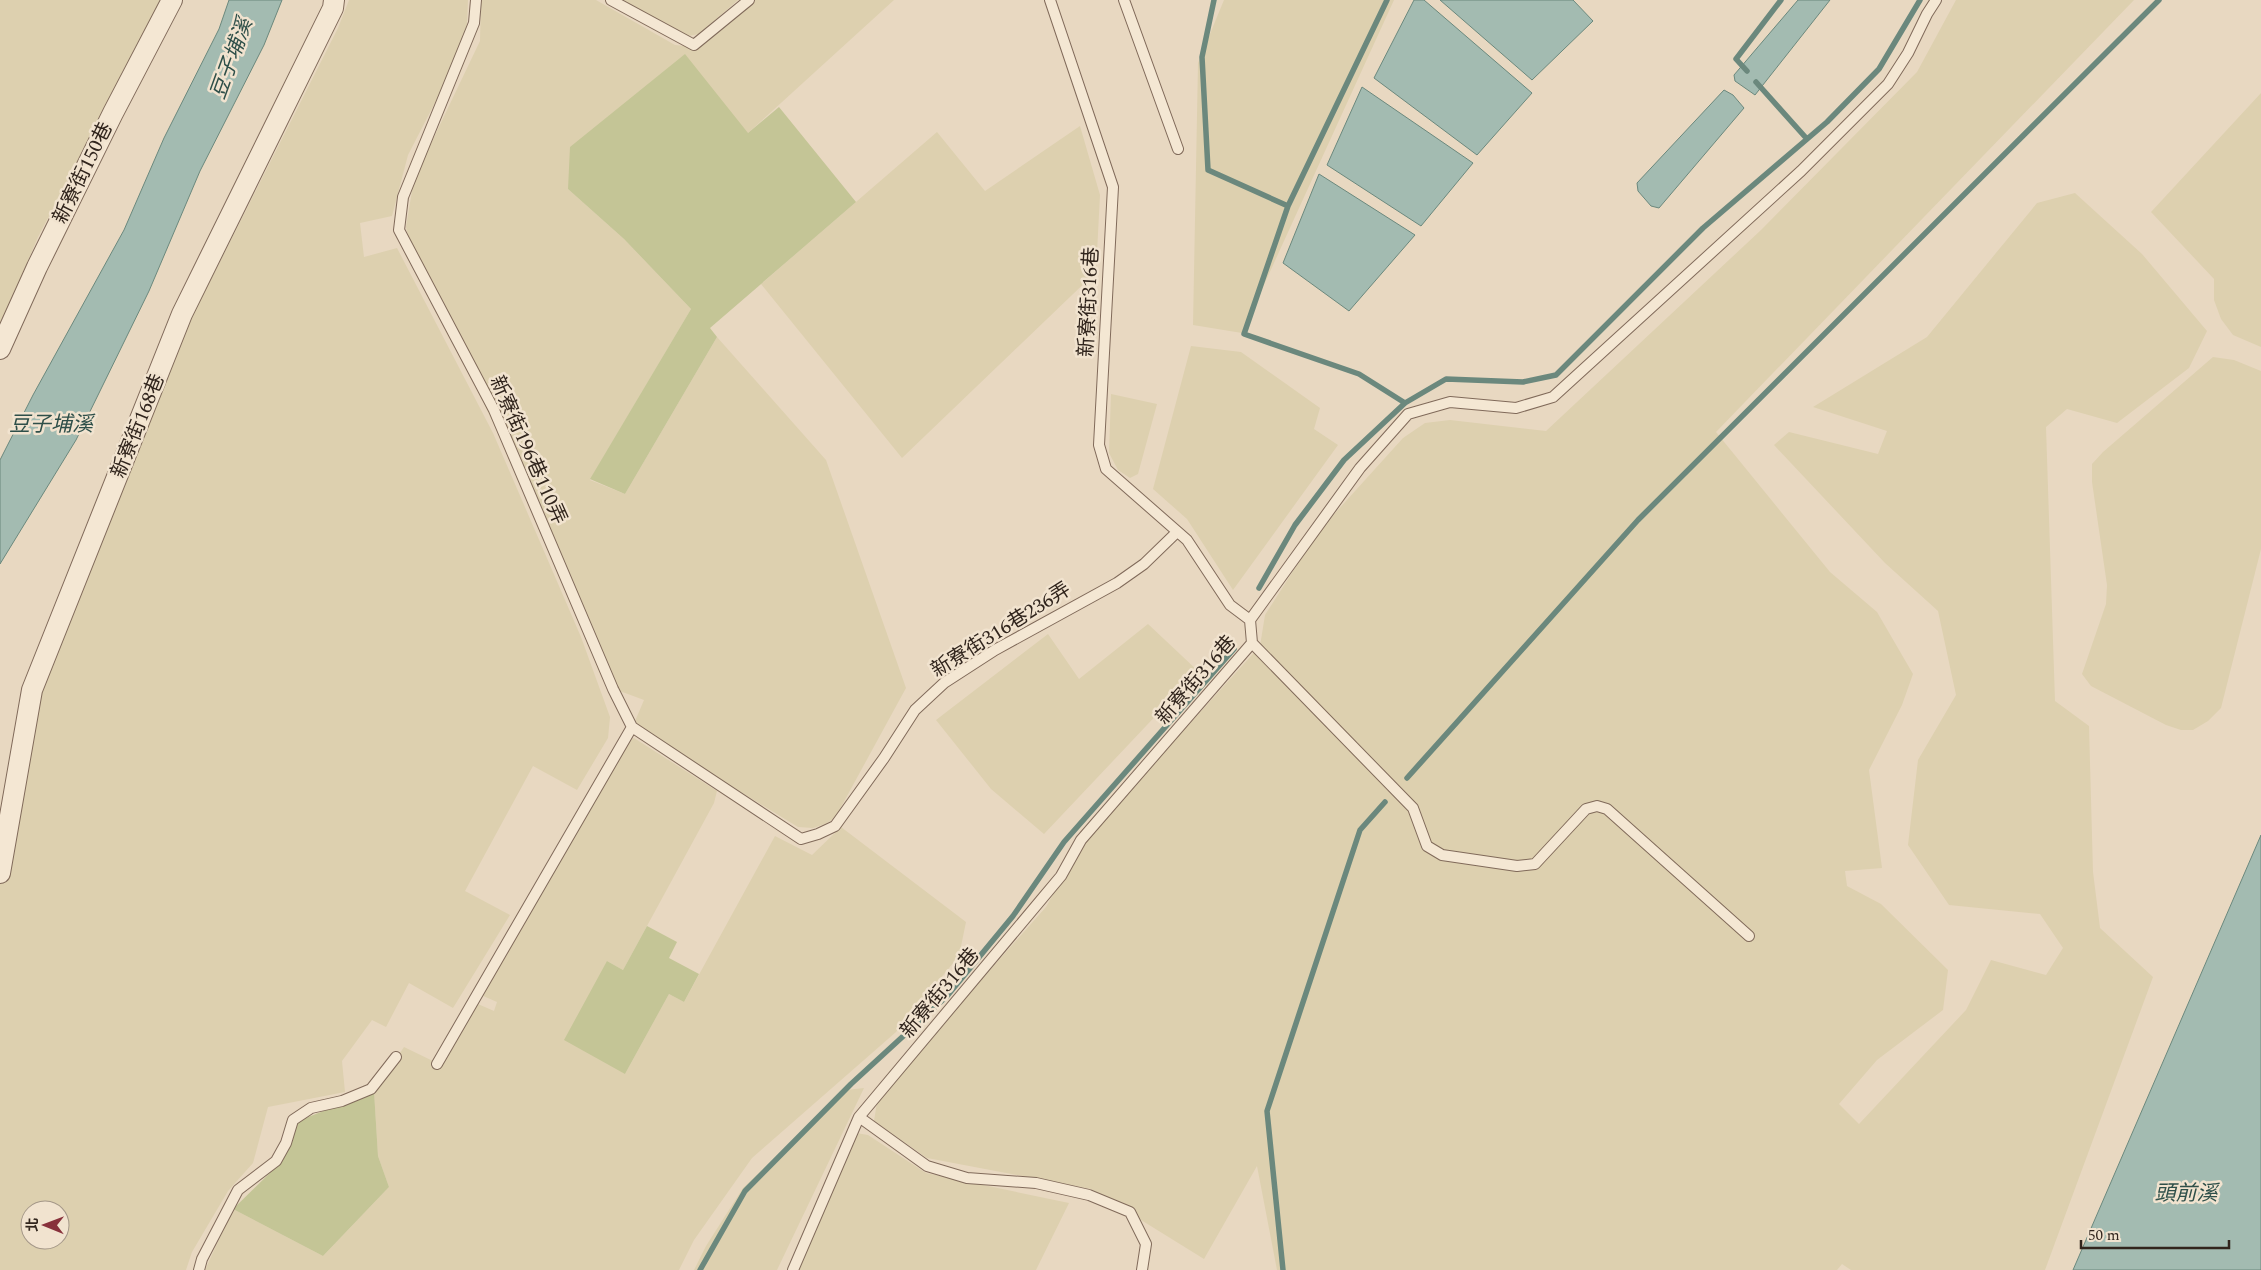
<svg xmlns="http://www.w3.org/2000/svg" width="2261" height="1270" viewBox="0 0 2261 1270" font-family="Spectral,'Noto Sans TC',serif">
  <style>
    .farmland { fill: #ddd0af; fill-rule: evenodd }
    .green { fill: #c4c596 }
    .water { fill: #a3bbb1; stroke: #6b887d }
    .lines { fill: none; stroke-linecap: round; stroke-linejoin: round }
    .stream { stroke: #6b887d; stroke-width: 5.5 }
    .lane-casing { stroke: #806a5a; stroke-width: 12 }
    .street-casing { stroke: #806a5a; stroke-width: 22 }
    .lane { stroke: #f4e7d3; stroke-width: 10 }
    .street { stroke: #f4e7d3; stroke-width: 20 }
    .labels { text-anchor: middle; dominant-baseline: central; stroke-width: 5; stroke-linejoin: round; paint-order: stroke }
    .street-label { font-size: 20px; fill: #31251d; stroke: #f1e3cf }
    .water-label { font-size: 21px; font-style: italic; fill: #2e4f49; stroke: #f1e3cf }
  </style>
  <rect width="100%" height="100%" fill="#e8d8c1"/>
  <path class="farmland" d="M0,0H163L38,237L0,327Z
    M349,0H468L467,24L458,58L408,155L392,216L360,223L364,257L397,248L493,433L581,637L610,717L608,738L577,790L533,766L465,891L510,915L453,1008L409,983L386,1027L372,1020L342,1061L345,1092L268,1107L253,1163L228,1191L192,1252L186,1270H0V863L48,665L190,321L338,28ZM30,1210H60V1240H30Z
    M481,0H596L675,45L694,47L753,0H894L748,133L568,189L624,239L691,309L590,480L625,494L717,337L826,460L906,688L835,818L825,824L813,828L798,827L633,726L644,700L617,690L410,244L406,227L414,179L480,41Z
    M619,0H738L699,34L683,37Z
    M1224,0H1394L1242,333L1193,325L1198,63Z
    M1956,0H2134L1716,432L1830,572L1877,612L1913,674L1902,705L1869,770L1882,868L1845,871L1847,886L1881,904L1948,970L1943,1010L1877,1060L1839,1104L1859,1124L1966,1010L1991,960L2046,975L2063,948L2040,914L1949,905L1908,845L1918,760L1956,695L1938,611L1885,563L1774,445L1789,432L1878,454L1887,431L1813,407L1927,337L2037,203L2075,193L2142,254L2207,331L2189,368L2117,423L2067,409L2046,427L2055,701L2089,726L2093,872L2100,928L2153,977L2045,1270H1851L1842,1264L1837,1270H1277L1257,1166L1204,1259L1091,1189L927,1158L874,1121L878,1096L1046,907L1082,843L1260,646L1265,615L1318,532L1403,438L1425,423L1450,420L1546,431L1761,230L1917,72Z
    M2261,93V347L2233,335L2221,319L2214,300V279L2151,212Z
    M1080,126L1100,195L1096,272L902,458L761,284L937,132L985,191Z
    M1191,346L1241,352L1320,408L1314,429L1338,445L1233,590L1187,519L1153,489Z
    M2213,357L2234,360L2261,371V549L2221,708L2208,721L2193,730H2181L2166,725L2091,686L2082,674L2106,604L2107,585L2092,482V464L2103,452Z
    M1111,394L1157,404L1138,474L1130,478L1118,470L1109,453Z
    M1148,624L1198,671L1044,834L991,789L936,720L1048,634L1079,679Z
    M634,738L717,791L714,803L623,970L607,961L625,1074L669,994L684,1002L775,836L812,855L841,827L966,922L959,956L896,1032L752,1158L694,1240L679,1270H205L233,1209L323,1256L389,1187L378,1156L374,1091L404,1047L435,1062L471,1001L494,1011L497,1002L481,995L617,744Z
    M864,1088L777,1270H694L706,1246L743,1188L846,1090Z
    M856,1133L868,1135L926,1173L1069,1203L1036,1270H796Z"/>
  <path class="green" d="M685,54L748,133L779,107L856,202L710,328L717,337L625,494L590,479L691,309L624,239L568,189L570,147Z
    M647,926L677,942L669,958L699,974L684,1002L669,994L625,1074L564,1040L607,961L623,970Z
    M374,1091L378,1156L389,1187L323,1256L233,1209L277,1166L293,1123Z"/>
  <path class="water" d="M229,0H282L264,45L200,171L149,291L76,440L0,564V460L33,395L124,230L164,138L219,29Z
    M1414,0H1424L1532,93L1477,155L1374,78Z
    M1440,0H1573L1593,21L1532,80Z
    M1798,0H1830L1755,95L1735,81L1734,75Z
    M1362,87L1473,163L1421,226L1327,165Z
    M1724,90L1733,95L1744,108L1659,208L1651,206L1638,191L1637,183Z
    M1319,174L1415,235L1349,311L1283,263Z
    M2261,835V1270H2073Z"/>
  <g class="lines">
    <path class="stream" d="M1214,0L1202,57L1208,170L1288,206L1244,334L1359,374L1405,403
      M1747,71L1736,59L1781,0
      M1756,82L1807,139
      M1288,206L1387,0
      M1259,588L1295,525L1344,460L1405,403L1446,379L1523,382L1556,375L1703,228L1827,122L1879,69L1920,0
      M1407,778L1638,520L2159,0
      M700,1270L745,1191L851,1084L947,996L1013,916L1064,842L1234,649
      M1283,1270L1267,1111L1360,830L1385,802"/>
    <g class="lane-casing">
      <path id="lane" d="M476,0L474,23L403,197L399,230L494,410L613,689L632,727L801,839L818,834L835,826L884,758L915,710L944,683L995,650L1117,583L1144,564L1177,532
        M611,0L694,45L749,0
        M1124,0L1178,149
        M1250,620L1360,468L1408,414L1450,402L1516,408L1553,397L1801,171L1888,84L1908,53L1927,14L1936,0
        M1252,643L1413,808L1427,846L1442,855L1517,866L1535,864L1586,809L1597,806L1607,809L1749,936
        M437,1064L632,727
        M859,1117L927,1166L967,1178L1036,1183L1089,1195L1130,1212L1146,1244L1142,1270
        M199,1270L202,1259L238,1190L276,1161L286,1143L293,1120L311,1108L342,1101L371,1089L396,1057
        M793,1270L859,1117L1061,876L1081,840L1252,643L1250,620L1230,605L1187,540L1106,469L1099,445L1113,187L1050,0"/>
    </g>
    <g class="street-casing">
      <path id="street" d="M0,349L37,267L113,113L172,0
        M0,873L32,690L182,314L333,8L334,0"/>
    </g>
    <use href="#lane" class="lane"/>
    <use href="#street" class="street"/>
  </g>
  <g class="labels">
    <g class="street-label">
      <text transform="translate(83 173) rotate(-64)">新寮街150巷</text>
      <text transform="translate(1089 302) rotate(-87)">新寮街316巷</text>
      <text transform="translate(138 426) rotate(-68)">新寮街168巷</text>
      <text transform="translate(528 450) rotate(66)">新寮街196巷110弄</text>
      <text transform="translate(1001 630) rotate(-32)">新寮街316巷236弄</text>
      <text transform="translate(1196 680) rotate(-49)">新寮街316巷</text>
      <text transform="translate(940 993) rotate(-50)">新寮街316巷</text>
    </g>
    <g class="water-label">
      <text transform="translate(232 59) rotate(-70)">豆子埔溪</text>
      <text x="51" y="425">豆子埔溪</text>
      <text x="2186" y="1194">頭前溪</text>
    </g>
  </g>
  <g transform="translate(45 1225) rotate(271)"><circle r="24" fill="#f1e3cf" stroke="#a49788"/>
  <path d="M0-4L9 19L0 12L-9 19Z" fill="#88313b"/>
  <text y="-8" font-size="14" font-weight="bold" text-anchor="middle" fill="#31251d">北</text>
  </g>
  <path d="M2081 1240v8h148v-8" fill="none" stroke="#31251d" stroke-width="2.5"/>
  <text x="2088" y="1240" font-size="15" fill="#31251d" stroke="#f1e3cf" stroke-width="4" paint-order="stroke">50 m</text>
</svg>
